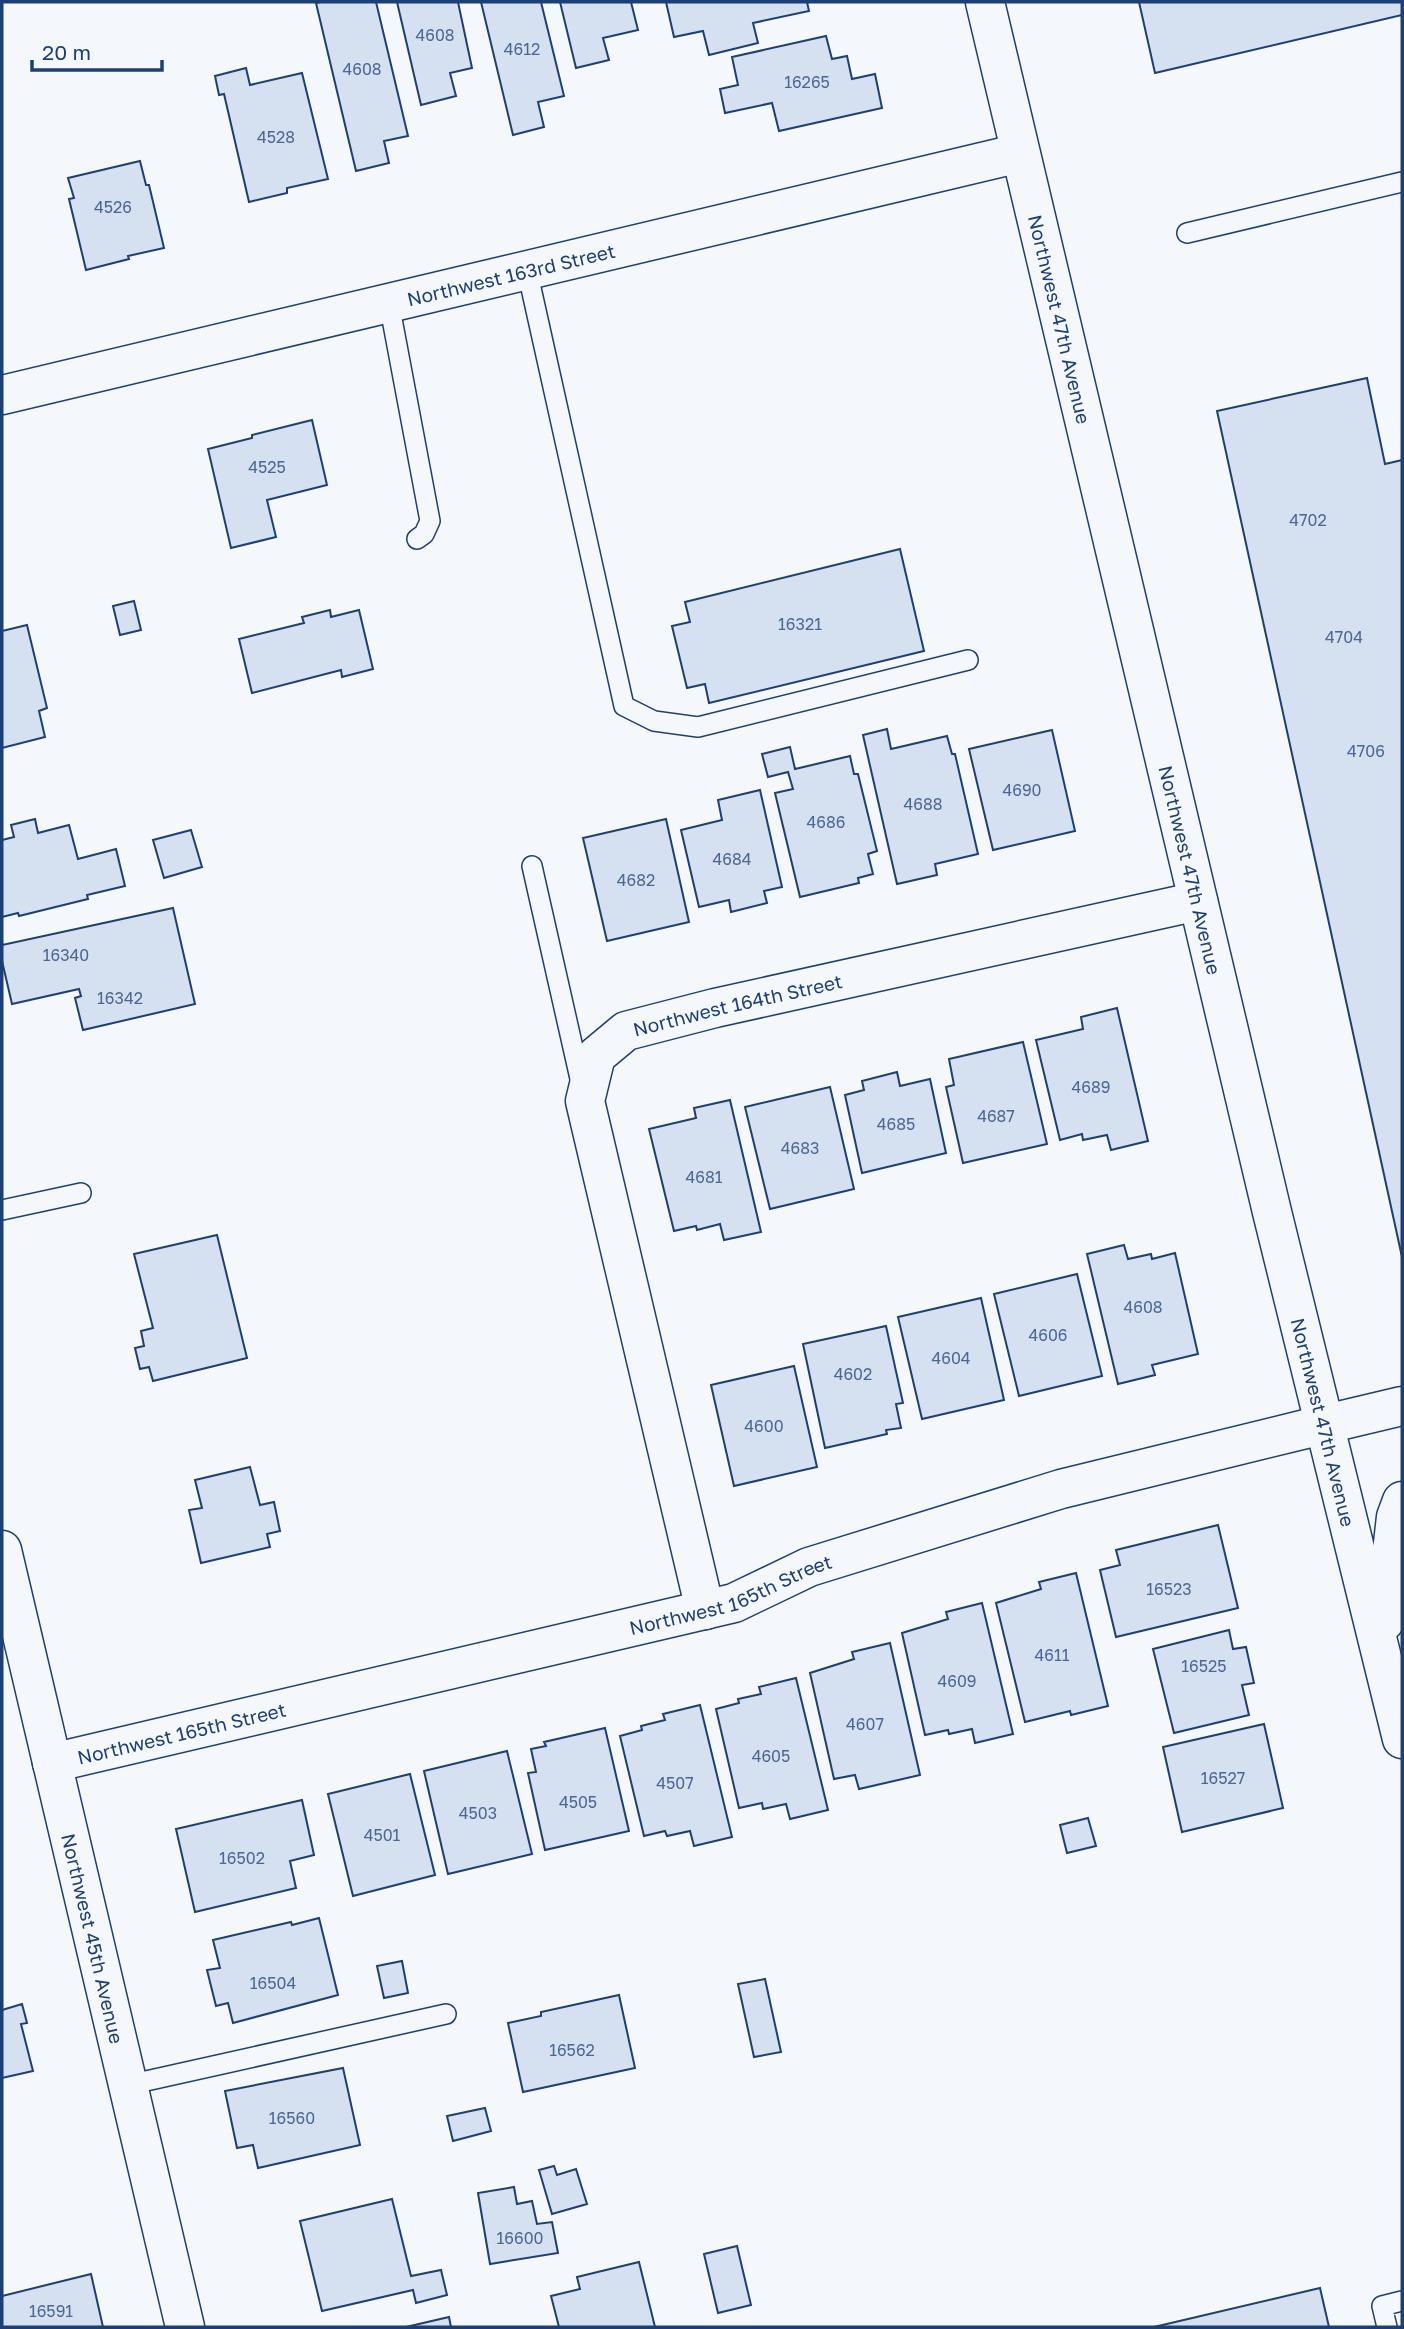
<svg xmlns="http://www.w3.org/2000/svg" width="1404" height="2329" viewBox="0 0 1404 2329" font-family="'Golos Text',sans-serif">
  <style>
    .building { fill: #d5e0f0; stroke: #1d3f73; stroke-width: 2 }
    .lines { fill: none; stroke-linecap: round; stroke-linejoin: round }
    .service-casing { stroke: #1d3f73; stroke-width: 22 }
    .minor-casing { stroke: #1d3f73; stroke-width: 41 }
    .tertiary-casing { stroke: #1d3f73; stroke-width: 41 }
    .service { stroke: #f4f7fb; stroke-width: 19 }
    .minor { stroke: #f4f7fb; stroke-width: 38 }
    .tertiary { stroke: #f4f7fb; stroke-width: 38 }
    .labels { text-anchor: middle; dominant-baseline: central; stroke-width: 5; stroke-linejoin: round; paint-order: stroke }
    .number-label { font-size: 16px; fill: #4b6792 }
    .street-label { font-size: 19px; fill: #1d3f73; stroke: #f4f7fb }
  </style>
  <rect width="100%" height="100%" fill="#f4f7fb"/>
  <path class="building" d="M321,2H376L408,136L384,141L389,163L356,171L316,3Z
    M397,2H458L472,68L450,73L456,96L421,105Z
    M481,2H541L564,96L538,102L544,127L513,135Z
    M560,2H631L638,30L603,38L609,60L576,68Z
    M666,2H807L809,11L753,23L758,43L709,55L703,31L674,37Z
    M1139,2H1402V15L1155,73Z
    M826,36L832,59L847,56L852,79L875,74L882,108L779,131L772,103L725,113L720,89L738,85L732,57Z
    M246,68L250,85L302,73L328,179L287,188V193L249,202L224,94L219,95L215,76Z
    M140,161L146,185H149L164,248L128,256L129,259L86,270L69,199L74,198L68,178Z
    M1367,378L1385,464L1402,460V1257L1217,411Z
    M312,420L327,485L267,500L276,537L231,548L208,449L252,438V435Z
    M900,549L924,651L709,703L705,684L687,688L672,626L690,622L685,602Z
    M134,601L141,630L120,635L113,606Z
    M330,610L331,617L359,610L373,669L342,677L341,670L252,693L239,639L304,623L302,617Z
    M27,625L47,708L39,711L45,737L2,748V631Z
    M887,729L891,749L947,736L952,754H955L978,854L935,864L937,875L897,884L863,735Z
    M1052,730L1075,831L993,850L969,749Z
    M790,747L795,769L850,756L854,774H858L877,851L868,854L873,874L858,878L859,883L800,897L775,793L793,789L788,772L768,777L762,754Z
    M760,790L782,887L764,891L767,903L731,912L729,900L699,907L681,830L722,820L718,800Z
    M35,819L38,833L69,825L78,859L116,849L125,886L87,895L88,899L19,916L18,913L2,917V840L14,837L11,825Z
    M666,819L689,922L607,941L583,838Z
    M191,830L202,867L164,878L153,840Z
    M173,908L195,1004L83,1030L75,998L81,996L79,989L12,1004L2,961V945Z
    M1117,1008L1148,1141L1111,1150L1107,1135L1083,1140L1082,1134L1060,1140L1036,1040L1083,1029L1081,1017Z
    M1023,1042L1047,1144L963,1163L946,1087L954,1085L949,1059Z
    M897,1072L900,1086L930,1079L946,1153L862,1173L845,1095L864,1090L862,1081Z
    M830,1087L854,1189L770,1209L745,1107Z
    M730,1100L761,1232L724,1240L720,1224L697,1230L696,1226L674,1231L649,1129L696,1118L694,1108Z
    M217,1235L247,1358L153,1381L149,1367L140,1369L135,1348L144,1346L141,1331L153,1328L134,1254Z
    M1124,1245L1128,1259L1151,1254L1152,1259L1175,1253L1198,1354L1152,1365L1155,1375L1118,1384L1087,1254Z
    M1077,1274L1102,1376L1019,1396L994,1294Z
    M981,1298L1004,1400L922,1419L898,1317Z
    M886,1326L903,1403L896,1404L901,1428L886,1430L887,1434L825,1448L803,1344Z
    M794,1366L817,1467L734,1486L711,1385Z
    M250,1467L260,1505L274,1502L280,1531L267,1534L270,1547L201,1563L189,1510L202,1508L195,1480Z
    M1218,1525L1238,1608L1116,1637L1100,1570L1120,1565L1116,1550Z
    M1076,1573L1108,1706L1071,1715L1070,1711L1025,1722L996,1603L1041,1589L1039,1582Z
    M982,1603L1013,1734L975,1743L972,1729L949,1734L948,1730L925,1735L902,1633L948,1619L946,1612Z
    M1229,1630L1233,1649L1246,1647L1254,1683L1242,1685L1249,1715L1174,1733L1153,1649Z
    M890,1643L920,1775L859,1789L855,1775L834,1779L810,1673L854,1659L852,1652Z
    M796,1678L828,1810L790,1819L786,1804L763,1809L762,1803L739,1808L716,1709L739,1703L738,1699L761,1694L759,1687Z
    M700,1705L732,1837L694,1846L690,1831L667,1836L665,1831L644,1836L620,1736L642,1730L641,1726L665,1720L663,1714Z
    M1264,1724L1283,1808L1182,1832L1163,1747Z
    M605,1728L629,1831L545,1850L528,1773L536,1772L531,1749L546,1746L544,1742Z
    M507,1751L532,1854L448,1874L424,1771Z
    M410,1774L435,1875L353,1896L328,1794Z
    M302,1800L314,1855L290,1861L296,1888L195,1912L176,1829Z
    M1088,1818L1096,1846L1067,1853L1060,1825Z
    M319,1918L338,1995L233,2023L228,2003L216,2006L207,1970L220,1968L213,1940L291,1922L292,1925Z
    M402,1961L408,1993L384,1998L377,1966Z
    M765,1979L781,2052L754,2057L738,1984Z
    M619,1995L635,2068L523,2092L508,2023L541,2016V2012Z
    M22,2004L27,2023L21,2024L33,2071L2,2078V2010Z
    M343,2068L360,2145L258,2168L253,2145L237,2148L225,2091Z
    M485,2108L491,2131L453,2141L447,2116Z
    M554,2166L557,2175L576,2169L587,2204L552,2214L539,2170Z
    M514,2187L517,2204L532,2201L537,2224L552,2222L558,2253L490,2264L478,2193Z
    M392,2199L411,2276L441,2270L447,2295L416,2303L413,2290L322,2311L300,2221Z
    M737,2246L751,2305L718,2313L704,2254Z
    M639,2262L655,2327H559L551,2296L580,2289L577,2277Z
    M91,2274L103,2327H2V2296Z
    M1320,2288L1329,2327H1154Z
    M449,2317L451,2327H406Z"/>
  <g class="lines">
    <g class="service-casing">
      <path id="service" d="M1187,233L1402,182
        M527,270L624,706L654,721L698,727L968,660
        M389,303L430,521L424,534L417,539
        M532,866L581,1083
        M2,1210L81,1193
        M128,2085L446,2014
        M1387,2327L1382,2306L1402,2301"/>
    </g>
    <g class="minor-casing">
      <g id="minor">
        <path id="s1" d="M2,395L1020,153"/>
        <path id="s2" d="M2,1550L185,2327"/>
        <path id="s3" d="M705,1610L585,1101L596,1056L626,1031L715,1008L1198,901"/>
        <path id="s4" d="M52,1763L734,1603L809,1567L1061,1489L1326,1424"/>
      </g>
    </g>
    <g class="tertiary-casing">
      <g id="tertiary">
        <path id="s5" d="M985,2L1272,1212L1402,1739"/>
        <path d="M1326,1424L1402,1406"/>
        <path d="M1384,1622L1396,1517L1402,1501"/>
      </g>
    </g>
    <use href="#service" class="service"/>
    <use href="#minor" class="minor"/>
    <use href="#tertiary" class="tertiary"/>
  </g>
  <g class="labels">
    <g class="number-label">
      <text x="435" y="35">4608</text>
      <text x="522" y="49">4612</text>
      <text x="362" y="69">4608</text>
      <text x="807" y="82">16265</text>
      <text x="276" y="137">4528</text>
      <text x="113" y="207">4526</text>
      <text x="267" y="467">4525</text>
      <text x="1308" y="520">4702</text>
      <text x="800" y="624">16321</text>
      <text x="1344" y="637">4704</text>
      <text x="1366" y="751">4706</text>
      <text x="1022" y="790">4690</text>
      <text x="923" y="804">4688</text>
      <text x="826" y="822">4686</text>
      <text x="732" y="859">4684</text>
      <text x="636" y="880">4682</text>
      <text x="66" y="955">16340</text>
      <text x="120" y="998">16342</text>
      <text x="1091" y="1087">4689</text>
      <text x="996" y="1116">4687</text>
      <text x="896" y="1124">4685</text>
      <text x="800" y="1148">4683</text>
      <text x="704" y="1177">4681</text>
      <text x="1143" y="1307">4608</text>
      <text x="1048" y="1335">4606</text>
      <text x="951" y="1358">4604</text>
      <text x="853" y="1374">4602</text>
      <text x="764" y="1426">4600</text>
      <text x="1169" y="1589">16523</text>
      <text x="1052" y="1655">4611</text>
      <text x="1204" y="1666">16525</text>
      <text x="957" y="1681">4609</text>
      <text x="865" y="1724">4607</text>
      <text x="771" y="1756">4605</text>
      <text x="1223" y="1778">16527</text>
      <text x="675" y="1783">4507</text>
      <text x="578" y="1802">4505</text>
      <text x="478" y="1813">4503</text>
      <text x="382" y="1835">4501</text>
      <text x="242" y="1858">16502</text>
      <text x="273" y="1983">16504</text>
      <text x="572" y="2050">16562</text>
      <text x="292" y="2118">16560</text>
      <text x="520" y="2238">16600</text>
      <text x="51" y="2311">16591</text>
    </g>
    <g class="street-label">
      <text stroke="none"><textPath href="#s1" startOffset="523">Northwest 163rd Street</textPath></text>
      <text stroke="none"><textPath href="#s5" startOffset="326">Northwest 47th Avenue</textPath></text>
      <text stroke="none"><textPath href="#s5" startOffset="892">Northwest 47th Avenue</textPath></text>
      <text stroke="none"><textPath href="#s3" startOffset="723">Northwest 164th Street</textPath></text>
      <text stroke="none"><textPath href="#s5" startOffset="1460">Northwest 47th Avenue</textPath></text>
      <text stroke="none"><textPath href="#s4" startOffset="700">Northwest 165th Street</textPath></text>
      <text stroke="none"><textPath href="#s4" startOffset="133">Northwest 165th Street</textPath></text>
      <text stroke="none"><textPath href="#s2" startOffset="399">Northwest 45th Avenue</textPath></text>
    </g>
  </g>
  <rect width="1404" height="2329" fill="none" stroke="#1d3f73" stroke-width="7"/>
  <path d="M32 60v10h130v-10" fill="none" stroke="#1d3f73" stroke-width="3.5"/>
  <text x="42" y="60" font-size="21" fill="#1d3f73" stroke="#f4f7fb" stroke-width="5" paint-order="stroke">20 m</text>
</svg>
